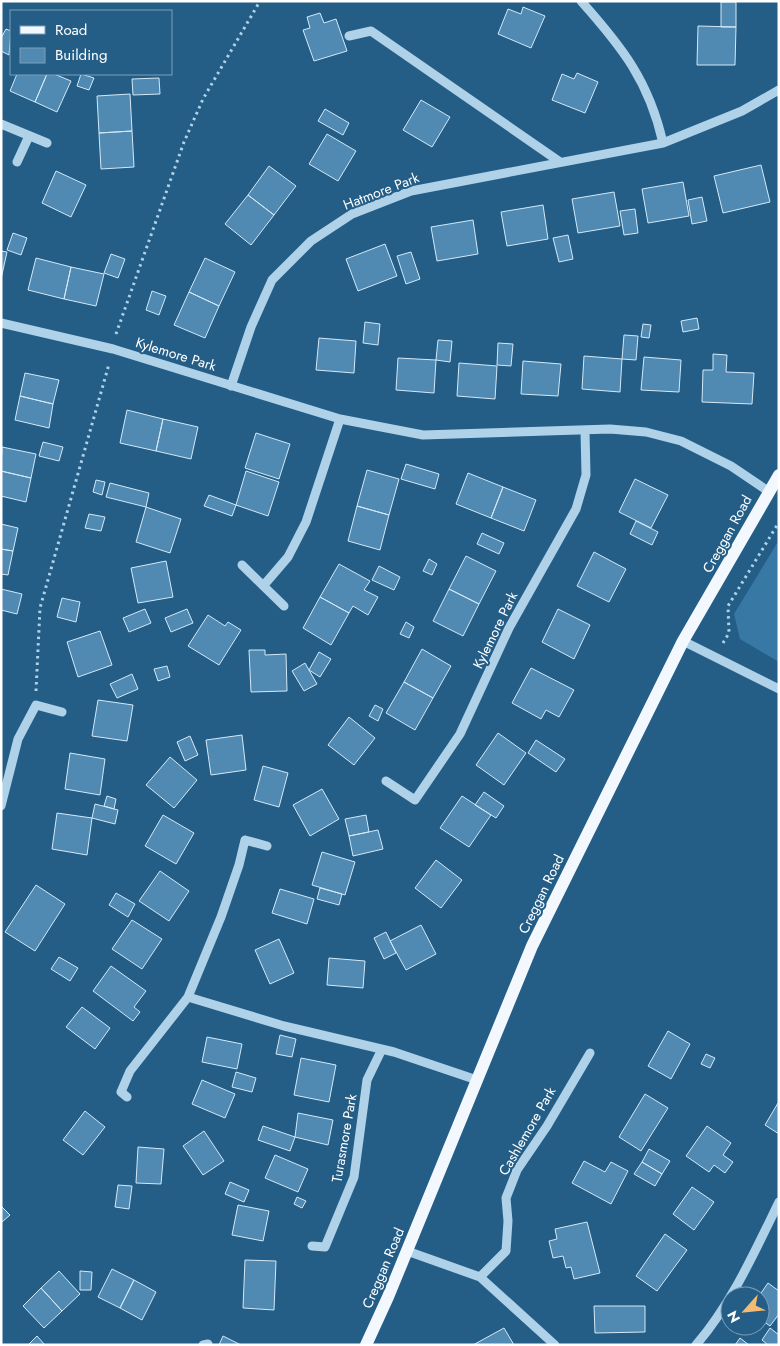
<svg xmlns="http://www.w3.org/2000/svg" width="780" height="1346" viewBox="0 0 780 1346" font-family="Jost,sans-serif">
  <style>
    .grass { fill: #3878a4 }
    .building { fill: #5089b1; stroke: #d3e9f7 }
    .lines { fill: none; stroke-linecap: round; stroke-linejoin: round }
    .path { stroke: #afd2e9; stroke-width: 3; stroke-dasharray: 2.5 4; stroke-linecap: butt }
    .minor { stroke: #afd2e9; stroke-width: 9 }
    .major { stroke: #f2f8fe; stroke-width: 12 }
    .labels { text-anchor: middle; dominant-baseline: central; stroke-width: 4; stroke-linejoin: round; paint-order: stroke }
    .street-label { font-size: 14px; fill: #fff; stroke: #245e87 }
  </style>
  <rect width="100%" height="100%" fill="#245e87"/>
  <path class="grass" d="M779,540V662L740,639L734,614Z"/>
  <path class="building" d="M721,2H736V27H721Z
    M523,7L545,16L531,48L498,34L508,9L521,14Z
    M320,13L324,23L336,19L347,51L314,61L303,30L310,28L307,17Z
    M698,26L736,27L735,65H697Z
    M6,29L11,31L9,55L1,51V38Z
    M577,73L598,82L585,113L552,100L562,74L574,79Z
    M17,74H47L35,102L10,91Z
    M47,74H54L71,81L57,112L35,102Z
    M81,74L94,78L89,90L77,86Z
    M159,78L160,94L133,95L132,79Z
    M130,94L132,131L99,133L97,96Z
    M421,100L450,117L432,147L403,130Z
    M325,109L349,123L343,135L318,121Z
    M132,131L134,167L101,169L99,133Z
    M327,134L356,151L338,181L309,164Z
    M761,165L770,202L723,213L714,176Z
    M269,166L296,186L274,215L248,195Z
    M56,171L86,185L71,217L42,203Z
    M683,182L689,216L648,223L642,189Z
    M614,192L620,226L578,233L572,199Z
    M248,195L274,215L251,245L225,224Z
    M702,197L707,221L692,224L688,200Z
    M543,205L548,239L507,246L501,212Z
    M635,209L638,233L624,235L620,211Z
    M473,220L478,254L437,261L431,227Z
    M13,233L27,238L21,255L7,250Z
    M568,235L573,259L559,262L553,238Z
    M385,244L397,276L358,291L346,259Z
    M1,251L7,252L1,279Z
    M411,252L420,279L406,284L397,256Z
    M111,254L125,259L118,278L104,273Z
    M36,258L71,267L64,299L28,290Z
    M205,258L235,272L219,306L189,292Z
    M71,267L104,274L96,306L64,299Z
    M152,291L166,296L159,315L146,310Z
    M189,292L219,306L205,338L174,325Z
    M697,318L699,329L683,332L681,321Z
    M365,322L380,324L378,345L363,343Z
    M643,324L651,325L649,338L641,337Z
    M624,335L638,336L636,360L622,359Z
    M319,338L356,341L354,373L316,370Z
    M438,340L452,341L450,362L436,360Z
    M498,343L513,344L511,366L497,365Z
    M713,354L727,355L726,372L754,373L752,404L702,402L703,370H713Z
    M584,356L622,359L620,392L582,389Z
    M644,357L681,360L679,392L641,390Z
    M398,358L436,360L434,393L396,390Z
    M523,361L561,364L558,396L521,394Z
    M459,363L497,366L495,399L457,396Z
    M25,373L59,380L53,404L20,396Z
    M20,396L53,404L49,428L15,420Z
    M127,410L163,419L156,451L120,443Z
    M163,419L198,427L191,459L156,451Z
    M256,433L290,444L279,479L245,468Z
    M43,442L63,447L59,461L39,456Z
    M2,447L36,454L31,478L1,471Z
    M406,464L439,474L435,489L401,479Z
    M367,470L399,479L389,515L357,506Z
    M1,471L31,478L26,502L1,496Z
    M246,471L279,482L268,516L236,505Z
    M468,473L503,487L491,518L456,504Z
    M635,479L668,495L651,528L619,512Z
    M96,480L105,482L102,495L93,492Z
    M110,483L149,493L146,507L106,497Z
    M503,487L536,500L524,531L491,518Z
    M209,495L236,505L232,516L204,506Z
    M357,506L389,515L380,550L348,541Z
    M146,507L181,519L170,553L136,542Z
    M89,514L105,517L101,531L85,528Z
    M636,521L658,532L652,545L630,534Z
    M1,524L18,528L13,551L1,549Z
    M482,533L504,543L499,554L477,544Z
    M1,549L13,551L8,575L1,574Z
    M594,552L626,569L609,602L577,586Z
    M466,556L496,571L479,604L449,589Z
    M429,559L437,564L432,575L423,571Z
    M166,561L173,597L138,603L131,568Z
    M339,564L370,581L364,590L378,597L368,615L353,606L349,613L320,597Z
    M379,566L400,577L394,590L372,580Z
    M1,589L22,594L17,614L1,610Z
    M449,589L479,604L463,636L433,621Z
    M320,597L349,613L331,645L303,628Z
    M62,598L80,602L76,622L57,617Z
    M145,609L151,623L129,632L123,618Z
    M187,609L193,623L171,632L165,618Z
    M558,609L590,625L574,659L542,642Z
    M208,615L225,626L228,622L241,630L219,665L188,646Z
    M406,622L414,627L409,638L400,634Z
    M100,631L112,665L78,677L67,642Z
    M422,649L451,666L433,698L404,682Z
    M249,650H265V655L286,654L287,691L251,692Z
    M319,652L331,659L320,677L309,670Z
    M305,663L317,684L304,691L292,671Z
    M167,666L170,677L158,681L154,669Z
    M531,668L574,690L559,717L546,710L541,719L512,703Z
    M132,674L138,689L117,698L110,684Z
    M404,682L433,698L415,730L386,713Z
    M98,700L133,705L127,741L92,736Z
    M375,705L383,709L378,721L369,716Z
    M349,717L375,738L354,765L328,745Z
    M498,733L526,753L504,785L476,765Z
    M242,735L246,770L211,775L206,740Z
    M190,736L198,755L185,761L177,742Z
    M536,740L565,759L556,772L528,753Z
    M70,753L105,759L100,795L65,789Z
    M170,757L197,780L174,808L146,785Z
    M263,766L288,773L279,807L254,800Z
    M322,789L339,819L310,836L293,805Z
    M484,792L504,806L496,818L475,805Z
    M107,796L116,799L114,809L104,806Z
    M462,796L491,815L469,847L440,828Z
    M95,804L118,810L115,824L92,818Z
    M57,813L92,818L87,855L52,849Z
    M163,815L194,833L176,864L145,846Z
    M366,815L369,832L349,836L345,819Z
    M378,830L383,849L353,856L349,836Z
    M322,852L355,862L345,895L312,885Z
    M436,860L462,880L441,908L415,888Z
    M160,871L189,891L169,921L139,901Z
    M36,885L65,904L35,951L5,932Z
    M320,888L342,894L339,905L317,899Z
    M280,889L314,899L307,924L272,913Z
    M116,893L135,904L128,917L109,905Z
    M132,920L162,939L142,969L112,949Z
    M421,925L436,954L406,970L390,941Z
    M386,932L396,953L384,959L374,938Z
    M279,939L294,973L270,984L255,950Z
    M59,957L78,968L70,981L51,969Z
    M329,958L365,961L363,988L327,985Z
    M111,966L146,991L134,1007L140,1012L133,1021L93,991Z
    M82,1007L110,1028L95,1049L66,1027Z
    M668,1031L690,1044L671,1079L648,1066Z
    M280,1035L296,1039L292,1057L276,1054Z
    M207,1037L242,1044L237,1069L202,1062Z
    M706,1054L715,1058L710,1068L701,1064Z
    M301,1058L336,1065L329,1102L294,1095Z
    M236,1072L256,1078L252,1092L232,1087Z
    M202,1080L235,1094L225,1118L192,1104Z
    M645,1094L668,1108L641,1151L619,1137Z
    M778,1103H779V1134L765,1125Z
    M85,1111L105,1127L83,1155L63,1140Z
    M298,1113L333,1120L328,1145L295,1137Z
    M263,1126L295,1137L290,1151L258,1140Z
    M707,1126L731,1143L723,1155L733,1162L725,1173L714,1165L709,1172L686,1156Z
    M204,1131L224,1161L203,1175L183,1146Z
    M138,1147L164,1149L161,1184L136,1183Z
    M649,1149L670,1161L662,1174L642,1162Z
    M275,1155L308,1169L298,1192L265,1178Z
    M584,1161L605,1172L611,1162L628,1171L611,1204L572,1183Z
    M642,1162L662,1174L655,1186L634,1174Z
    M230,1182L249,1190L244,1202L225,1194Z
    M118,1185L132,1186L129,1209L115,1207Z
    M692,1187L714,1202L694,1230L673,1214Z
    M297,1197L306,1201L302,1208L294,1204Z
    M238,1205L269,1211L263,1241L232,1235Z
    M1,1206L10,1215L2,1222L1,1221Z
    M587,1222L600,1273L574,1279L571,1267L566,1268L563,1256L553,1258L549,1241L557,1239L555,1229Z
    M665,1234L687,1250L657,1291L636,1276Z
    M245,1260L276,1261L274,1310L243,1308Z
    M112,1269L134,1280L120,1308L98,1297Z
    M59,1271L80,1294L62,1311L41,1288Z
    M80,1271L92,1272L91,1290H80Z
    M134,1280L156,1292L142,1320L120,1308Z
    M768,1283L779,1291V1314L770,1326L760,1319L759,1296Z
    M41,1288L62,1311L44,1328L23,1306Z
    M594,1306H645V1332L595,1333Z
    M504,1328L514,1345H473Z
    M770,1328L779,1335V1345H768L762,1340Z
    M37,1336L45,1345H28Z
    M223,1336L241,1345H219Z
    M740,1338L749,1345H735Z"/>
  <g class="lines">
    <path class="path" d="M116,334L184,142L203,99L260,1
      M723,643L729,633L728,606L779,522
      M36,691L40,608L109,364"/>
    <path class="minor" d="M581,1C622,47 649,81 663,143
      M349,36L371,31L560,162
      M1,124L47,143
      M17,162L29,136
      M1,323L113,349L340,419L423,435L610,429L646,432L681,441L731,466L768,491
      M231,386L251,327L272,280L311,241L352,214L411,191L663,143L742,111L779,90
      M242,565L284,606
      M264,585L288,557L306,522L340,419
      M683,641L779,689
      M386,781L415,800L460,734L509,628L576,509L586,475L585,431
      M1,806L18,739L36,705L62,712
      M188,997L284,1026L394,1052L477,1080
      M127,1097L121,1092L130,1071L188,997L221,917L239,865L245,840L267,846
      M312,1246L325,1247L354,1177L367,1080L382,1049
      M407,1251L480,1277L555,1345
      M480,1277L506,1251L508,1221L506,1198L517,1170L547,1126L590,1053
      M203,1345L208,1344
      M696,1345C732,1303 755,1251 779,1202"/>
    <path class="major" d="M366,1345L388,1297L532,946L683,641L779,475"/>
  </g>
  <g class="labels">
    <g class="street-label">
      <text transform="translate(381 191) rotate(-21)">Hatmore Park</text>
      <text transform="translate(176 354) rotate(17)">Kylemore Park</text>
      <text transform="translate(727 534) rotate(-61)">Creggan Road</text>
      <text transform="translate(495 630) rotate(-64)">Kylemore Park</text>
      <text transform="translate(541 894) rotate(-64)">Creggan Road</text>
      <text transform="translate(527 1131) rotate(-60)">Cashlemore Park</text>
      <text transform="translate(344 1138) rotate(-80)">Turasmore Park</text>
      <text transform="translate(383 1268) rotate(-67)">Creggan Road</text>
    </g>
  </g>
  <rect width="780" height="1346" fill="none" stroke="#ffffff" stroke-width="5"/>
  <rect x="10" y="10" width="162" height="65" fill="#245e87" stroke="#7c9eb7"/>
  <rect x="20" y="26" width="25" height="8" fill="#f2f8fe" stroke="#7c9eb7"/>
  <text x="55" y="35" font-size="15" fill="#ffffff">Road</text>
  <rect x="20" y="48" width="25" height="15" fill="#5089b1" stroke="#7c9eb7"/>
  <text x="55" y="60" font-size="15" fill="#ffffff">Building</text>
  <g transform="translate(745 1311) rotate(243)"><circle r="24" fill="#245e87" stroke="#7c9eb7"/>
  <path d="M0-4L9 19L0 12L-9 19Z" fill="#f4bb72"/>
  <text y="-8" font-size="14" font-weight="bold" text-anchor="middle" fill="#ffffff">N</text>
  </g>
</svg>
